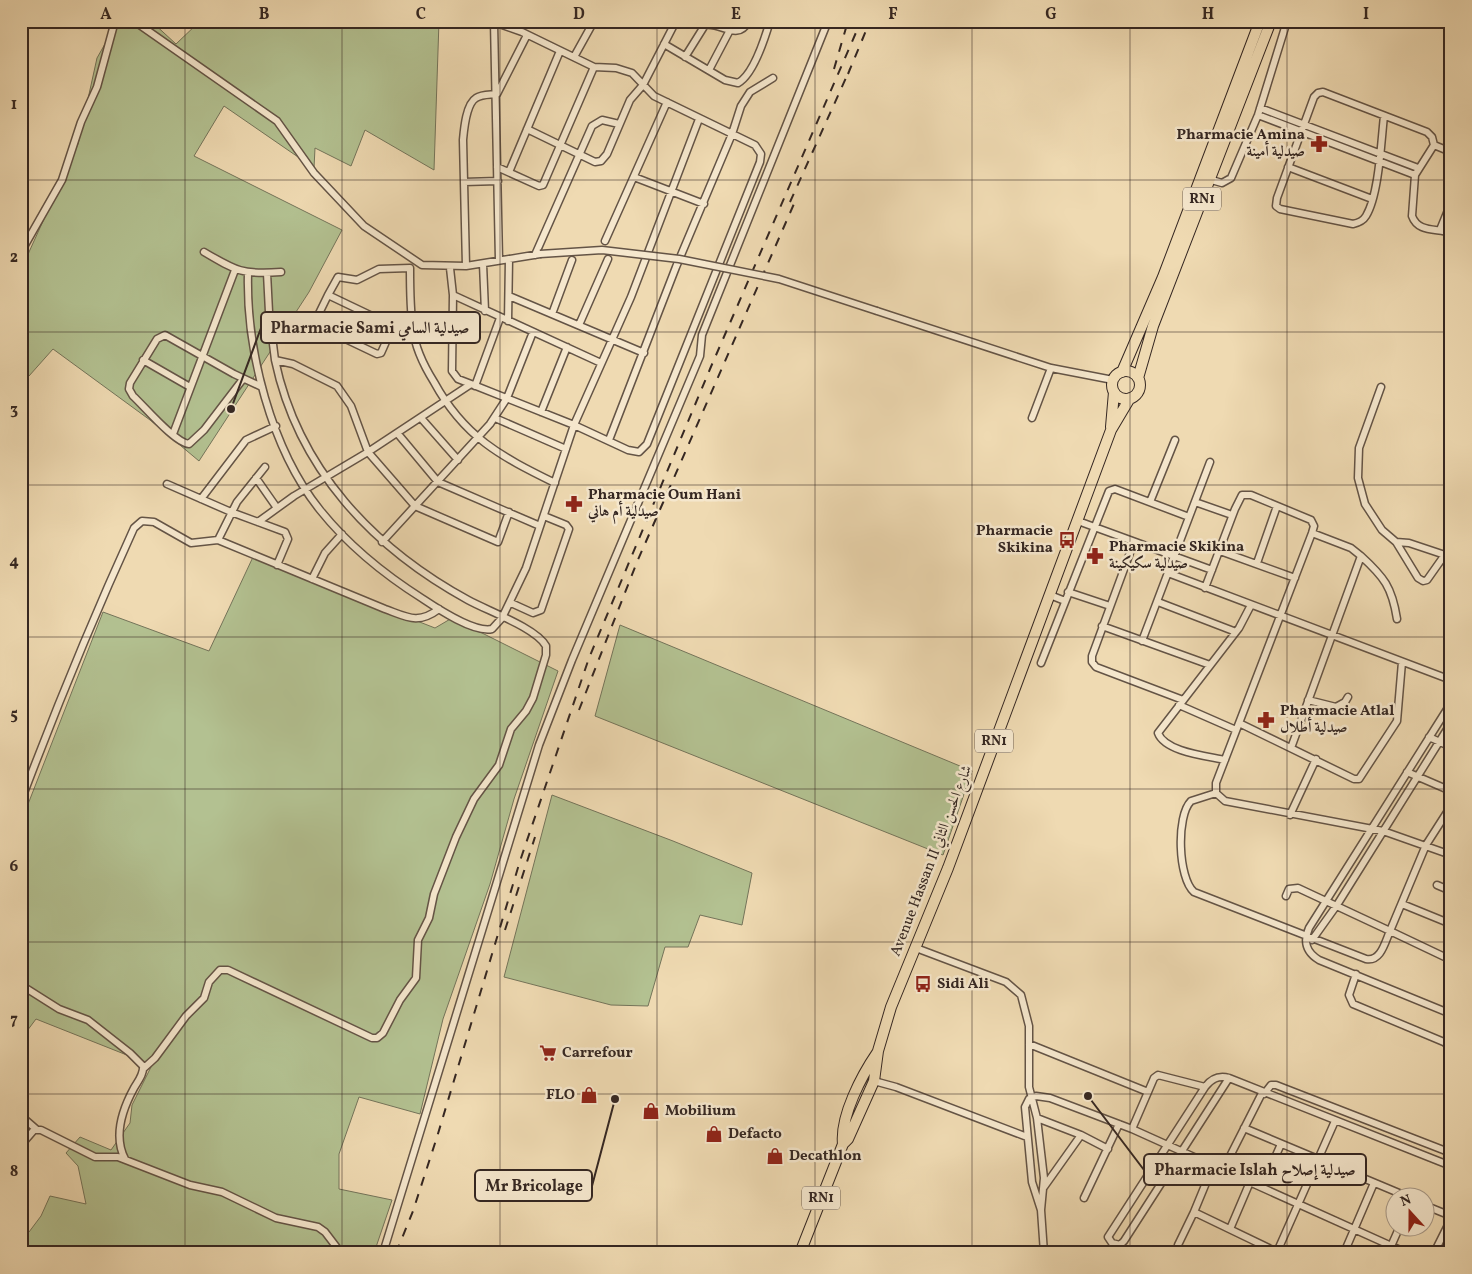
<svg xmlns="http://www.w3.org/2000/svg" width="1472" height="1274" viewBox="0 0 1472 1274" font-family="Vollkorn,Amiri,serif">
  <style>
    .green { fill: #b3c191; stroke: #74745a }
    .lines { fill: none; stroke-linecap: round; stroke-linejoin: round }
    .street-casing { stroke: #645446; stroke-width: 9 }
    .primary-casing { stroke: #352722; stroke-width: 12 }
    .street { stroke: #f5e7cd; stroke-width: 6 }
    .primary { stroke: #efdab2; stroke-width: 10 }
    .rail { stroke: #352722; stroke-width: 2; stroke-dasharray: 9 9; stroke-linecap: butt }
    .street-bridge-casing { stroke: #645446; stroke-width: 9; stroke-linecap: butt }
    .street-bridge { stroke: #f5e7cd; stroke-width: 6 }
    .grid { fill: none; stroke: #352722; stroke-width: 1; stroke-opacity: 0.55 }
    .labels { text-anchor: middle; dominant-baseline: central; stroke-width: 5; stroke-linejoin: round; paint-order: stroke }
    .shield { fill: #f5e7cd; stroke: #6f6155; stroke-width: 1 }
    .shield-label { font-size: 14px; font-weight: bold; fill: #352722 }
    .poi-label { font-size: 15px; font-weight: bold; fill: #352722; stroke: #f5e7cd; text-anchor: start }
    .street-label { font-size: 15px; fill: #352722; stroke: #f5e7cd }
    .leader { fill: none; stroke: #352722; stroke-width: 2 }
    .callout-dot { fill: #352722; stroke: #f5e7cd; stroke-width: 2 }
    .callout { fill: #f5e7cd; stroke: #352722; stroke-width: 2 }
    .callout-label { font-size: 16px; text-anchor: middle; font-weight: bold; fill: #352722 }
    .neatline { fill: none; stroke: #352722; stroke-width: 2 }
    .grid-label { font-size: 16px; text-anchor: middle; font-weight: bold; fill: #352722 }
  </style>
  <rect width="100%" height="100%" fill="#efdab2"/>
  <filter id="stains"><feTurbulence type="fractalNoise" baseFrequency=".004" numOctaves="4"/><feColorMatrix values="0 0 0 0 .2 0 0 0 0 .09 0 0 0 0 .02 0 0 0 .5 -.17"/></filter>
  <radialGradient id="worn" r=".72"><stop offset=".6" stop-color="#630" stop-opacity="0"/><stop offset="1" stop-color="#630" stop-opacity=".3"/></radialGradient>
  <path class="green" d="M118,21H129L134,25L141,21H151L176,44L198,23L195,21H439L434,170L365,130L351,166L315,148L314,168L224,106L194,156L342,230L309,292L199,461L150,420L53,349L29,376L21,371V277L29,252L78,144L97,58Z
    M253,557L435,628L452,618L558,671L514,799L490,884L443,1019L420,1114L359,1097L339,1154V1189L392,1200L374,1253H21V1229L29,1232L41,1216L50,1196L86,1204L78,1166L66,1153L80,1137L111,1150L130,1123L132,1105L152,1065L36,1019L21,1039L23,817L103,612L209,651Z
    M620,625L972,771L943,855L595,716Z
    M552,795L673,841L752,873L742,925L700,915L688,947H665L648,1006L611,1005L504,977Z"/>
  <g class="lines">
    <g class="street-casing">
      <path id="street" d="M134,21L277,121L314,173L364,226L422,265L466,266L540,254
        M494,22L499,260
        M506,25L516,21
        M664,44L725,80L738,83C753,75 765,38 770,21
        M574,57L594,21
        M685,57L705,25C722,22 737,42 749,21
        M709,70L730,30
        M1260,108L1418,168
        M1258,115L1415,175
        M1384,116C1381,142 1379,195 1366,216C1363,221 1358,223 1353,224L1280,209L1276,206L1277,198L1314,97L1318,93L1323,92L1427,132L1432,137L1434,145L1415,175L1412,216C1418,233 1437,228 1451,233
        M527,129L595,162L601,161L607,154L630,100L643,85L676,21
        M1434,145L1451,152
        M497,167L539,186L543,185L594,67
        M1288,167L1372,199
        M509,172L560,51
        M634,177L704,204
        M1208,179L1222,183L1231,178L1258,115L1287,21
        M464,182L498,181
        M1440,230L1451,203
        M605,241L667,102
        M21,252L62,180L81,122L97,87L115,21
        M204,252C236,271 243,275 281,272
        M535,255L592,126L602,120L619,124
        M483,264L485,311
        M466,266L463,140C464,129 466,104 476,98C482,94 490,95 497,94L527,35
        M450,268L453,295L601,363
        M248,273C246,350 271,449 320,510C348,545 385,575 423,599C438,609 474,633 492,629L502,618L526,568L574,425L631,297L699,119
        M267,273L269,312L275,360
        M453,295L452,371L458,379L471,384
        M509,296L644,353
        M877,311L1051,368L1113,380
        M552,314L572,260
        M508,321L509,259
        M314,324L377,354L381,353L393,326
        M579,325L608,259
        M413,330L393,326L328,295L338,277L357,280L379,269L410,268C410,288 410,309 413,329C415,348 424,366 434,382C464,437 500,456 555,483
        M309,334L328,295
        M143,360L190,387
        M243,379L204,430L189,444C175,443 145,407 133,396L129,389L130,383L157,339L165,335L234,374L262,387
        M475,386L500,318
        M1381,387L1359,448L1358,478L1365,504L1382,530L1396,542L1409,543L1451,557
        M541,412L567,347
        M421,418L458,460
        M495,418L566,449
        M1032,418L1051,368
        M173,434L235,270
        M398,434L438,482L540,526
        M609,440L676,267L732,134L741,106L750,92L773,78
        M256,478L277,508
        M167,484L231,512L285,532L288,539L277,565
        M201,499L246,440L276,426
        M1150,502L1175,440
        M1195,502L1232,515
        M1078,521L1212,570
        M258,522L294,496L368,452L415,506L498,542L509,512
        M218,540L237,502L265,467
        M382,542L490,424L507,398L533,332
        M1134,542L1092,656V662L1096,667L1183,700
        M1396,542L1418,578L1423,581L1427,580L1451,546
        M1220,551L1295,578
        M1361,556C1384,577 1392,587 1397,619
        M1257,563L1277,506
        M1168,573L1451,680
        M312,579L325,553L342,534
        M1205,588L1235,509L1242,495H1251L1311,520L1314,526L1312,533L1216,783V793L1225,801L1383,831L1451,855
        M1068,592L1110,606
        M1050,595L1065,601
        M1158,602L1236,632
        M511,603L533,613L541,610L569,529L566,525L544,516
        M1102,626L1210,665
        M1142,641L1210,462
        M1041,663L1109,491L1115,489L1189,517
        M1308,700L1336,707L1345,702L1348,697
        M1451,703L1309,928C1303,942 1306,952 1319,960L1451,1014
        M1179,705L1236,730
        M1239,723L1354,779H1359L1397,721L1402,662
        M1429,737L1451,747
        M1291,748L1361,556L1351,548L1312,533
        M1225,760C1207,756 1165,752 1158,733L1239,628L1251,605
        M1407,772L1451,791
        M1216,793L1191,801C1176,816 1178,878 1194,892L1366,959C1381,962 1385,942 1390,931L1451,960
        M21,801C56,708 93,618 134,528L142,521L154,522L191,543L218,540L385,609C407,617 418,625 439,609
        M1290,815L1316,759
        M1437,885L1451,891
        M1286,896L1289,889L1298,888L1390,931L1426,845L1451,806
        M1402,904L1451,924
        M1312,940L1337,905L1451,723
        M916,948L1006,982L1021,995L1029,1026V1087L1037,1118L1044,1178L1041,1210L1044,1253
        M1356,974L1349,995L1353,1004L1451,1045
        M21,985L59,1009L88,1020L130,1053L143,1066C144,1074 138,1081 134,1088C122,1110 113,1136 125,1159
        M1445,1043L1451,1031
        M1029,1044L1148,1092L1132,1129
        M144,1068L155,1058L186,1016L204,998L209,982L220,970H228L372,1038H377L383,1033L400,1000L416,978L418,940L429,918L434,894L456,837L474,799L499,765L511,729L526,711L533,698L546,655V646C536,628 488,611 468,600C373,548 298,469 275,360L293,364L337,386L351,406L368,452L471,384L574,425L628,450L639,452L647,444L760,162L761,154L755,145L654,96L632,73L616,68L594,67L522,32L491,21
        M1229,1078L1124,1241L1120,1245L1112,1243L1108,1237L1205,1087C1211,1079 1218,1075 1229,1078L1451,1166
        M874,1081L896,1087L1027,1137
        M1148,1092L1154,1078L1158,1075L1205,1087
        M1264,1094L1271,1085H1276L1451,1153
        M21,1116L36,1129
        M1037,1118L1081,1135L1044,1187
        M1244,1128L1406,1196
        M1081,1135L1108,1149
        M21,1145L34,1130H41L95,1157H118L190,1185L222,1192L276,1218L318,1227L325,1232L341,1253
        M1213,1166L1194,1212L1277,1252L1335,1121
        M1223,1170L1262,1093
        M1262,1187L1281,1144
        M1084,1198L1119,1124
        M1424,1205L1451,1216
        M1041,1210L1032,1182L1025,1107L1029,1099L1036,1096L1050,1098L1132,1129L1407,1253
        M1230,1229L1250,1182
        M383,1253L539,745L572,660L700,356L702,335L828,21
        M1182,1253L1178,1245L1194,1212
        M1344,1253L1374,1183
        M1388,1253L1400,1226
        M1434,1253L1451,1219"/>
    </g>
    <g class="primary-casing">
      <path id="primary" d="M1112 385a14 14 0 1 1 28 0a14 14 0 1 1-28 0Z
        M1122,372L1163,277L1260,21
        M1138,378L1153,326L1271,21
        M1111,427L1114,392
        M843,1144C840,1116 862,1075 877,1053
        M800,1253L843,1144L848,1139L874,1081L878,1051L891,1007L948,868L1111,430L1130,398"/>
    </g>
    <use href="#street" class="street"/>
    <use href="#primary" class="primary"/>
    <path class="rail" d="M834,69L848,21
      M848,74L870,21
      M790,202L850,69
      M579,710L637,562L797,197
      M505,930L535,837
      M396,1253L413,1211L437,1137L520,861L589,658L710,369L861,21"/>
    <g class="street-bridge-casing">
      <path id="street-bridge" d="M540,254L602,250L679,259L779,279L877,311"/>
    </g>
    <use href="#street-bridge" class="street-bridge"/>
  </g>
  <path class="grid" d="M185,21V1253M342,21V1253M500,21V1253M657,21V1253M815,21V1253M972,21V1253M1130,21V1253M1287,21V1253M21,180H1451M21,332H1451M21,485H1451M21,637H1451M21,789H1451M21,942H1451M21,1094H1451"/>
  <defs>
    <g id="pharmacy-bare" transform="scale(1.35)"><path d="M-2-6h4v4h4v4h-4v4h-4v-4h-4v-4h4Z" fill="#8f2418" stroke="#f5e7cd" stroke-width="2.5" paint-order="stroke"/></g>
    <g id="bus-bare" transform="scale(1.35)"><path d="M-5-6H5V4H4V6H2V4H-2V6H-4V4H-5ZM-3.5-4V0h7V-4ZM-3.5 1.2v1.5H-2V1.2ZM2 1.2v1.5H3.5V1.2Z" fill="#8f2418" stroke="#f5e7cd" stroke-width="2.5" paint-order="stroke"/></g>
    <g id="supermarket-bare" transform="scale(1.35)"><path d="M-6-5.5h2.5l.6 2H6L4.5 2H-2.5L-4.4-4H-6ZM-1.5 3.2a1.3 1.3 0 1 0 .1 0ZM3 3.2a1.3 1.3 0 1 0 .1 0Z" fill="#8f2418" stroke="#f5e7cd" stroke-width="2.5" paint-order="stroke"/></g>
    <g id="shop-bare" transform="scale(1.35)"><path d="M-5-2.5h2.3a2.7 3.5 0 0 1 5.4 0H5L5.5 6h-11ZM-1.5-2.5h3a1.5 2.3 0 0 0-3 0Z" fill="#8f2418" stroke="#f5e7cd" stroke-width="2.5" paint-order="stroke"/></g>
  </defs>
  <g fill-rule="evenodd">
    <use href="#pharmacy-bare" x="1319" y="144"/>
    <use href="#pharmacy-bare" x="574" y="504"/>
    <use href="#bus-bare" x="1067" y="540"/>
    <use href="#pharmacy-bare" x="1095" y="556"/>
    <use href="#pharmacy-bare" x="1266" y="720"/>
    <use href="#bus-bare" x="923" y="984"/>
    <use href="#supermarket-bare" x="548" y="1053"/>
    <use href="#shop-bare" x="589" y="1095"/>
    <use href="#shop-bare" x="651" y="1111"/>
    <use href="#shop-bare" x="714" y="1134"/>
    <use href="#shop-bare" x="775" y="1156"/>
  </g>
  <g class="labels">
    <g class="shield">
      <rect x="1183" y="187.5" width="38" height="23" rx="4"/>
      <rect x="975" y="729.5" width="38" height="23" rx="4"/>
      <rect x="802" y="1186.5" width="38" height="23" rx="4"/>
    </g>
    <g class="shield-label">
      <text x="1202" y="199">RN1</text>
      <text x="994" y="741">RN1</text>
      <text x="821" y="1198">RN1</text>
    </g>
    <g class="poi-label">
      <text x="1305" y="135" text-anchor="end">Pharmacie Amina<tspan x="1305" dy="17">صيدلية أمينة</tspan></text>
      <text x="588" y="495">Pharmacie Oum Hani<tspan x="588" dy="17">صيدلية أم هاني</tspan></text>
      <text x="1053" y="531" text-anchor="end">Pharmacie<tspan x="1053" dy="17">Skikina</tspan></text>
      <text x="1109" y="547">Pharmacie Skikina<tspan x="1109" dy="17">صيدلية سكيكينة</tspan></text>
      <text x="1280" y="711">Pharmacie Atlal<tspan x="1280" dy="17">صيدلية أطلال</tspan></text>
      <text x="937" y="984">Sidi Ali</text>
      <text x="562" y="1053">Carrefour</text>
      <text x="575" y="1095" text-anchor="end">FLO</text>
      <text x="665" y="1111">Mobilium</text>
      <text x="728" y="1134">Defacto</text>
      <text x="789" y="1156">Decathlon</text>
    </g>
    <g class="street-label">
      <text transform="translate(932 861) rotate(-69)">Avenue Hassan II شارع الحسن الثاني</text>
    </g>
  </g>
  <path class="leader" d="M231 409L261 328M1088 1096L1144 1170M615 1099L592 1186"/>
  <g class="callout-dot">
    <circle cx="231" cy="409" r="5"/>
    <circle cx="1088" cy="1096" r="5"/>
    <circle cx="615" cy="1099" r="5"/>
  </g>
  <g class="callout">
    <rect x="261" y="312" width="219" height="31" rx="5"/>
    <rect x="1144" y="1154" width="222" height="31" rx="5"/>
    <rect x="475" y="1170" width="117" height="31" rx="5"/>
  </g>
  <g class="callout-label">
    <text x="370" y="333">Pharmacie Sami صيدلية السامي</text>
    <text x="1255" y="1175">Pharmacie Islah صيدلية إصلاح</text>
    <text x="534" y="1191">Mr Bricolage</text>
  </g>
  <rect width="1472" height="1274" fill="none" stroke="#efdab2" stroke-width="55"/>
  <g transform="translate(1410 1212) rotate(339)"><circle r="24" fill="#f5e7cd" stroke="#a89a89"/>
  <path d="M0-4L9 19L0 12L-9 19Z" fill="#8f2418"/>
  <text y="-8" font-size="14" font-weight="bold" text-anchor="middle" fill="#352722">N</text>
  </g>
  <rect x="28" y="28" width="1416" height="1218" class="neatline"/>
  <g class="grid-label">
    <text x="106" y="19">A</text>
    <text x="264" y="19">B</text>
    <text x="421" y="19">C</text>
    <text x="579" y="19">D</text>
    <text x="736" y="19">E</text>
    <text x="893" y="19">F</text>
    <text x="1051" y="19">G</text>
    <text x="1208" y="19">H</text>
    <text x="1366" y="19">I</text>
    <text x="14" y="109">1</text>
    <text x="14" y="262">2</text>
    <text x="14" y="414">3</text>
    <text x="14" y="566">4</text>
    <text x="14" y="719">5</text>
    <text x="14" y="871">6</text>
    <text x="14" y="1024">7</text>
    <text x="14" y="1176">8</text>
  </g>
  <rect width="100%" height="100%" filter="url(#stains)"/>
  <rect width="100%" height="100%" fill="url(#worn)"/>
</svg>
